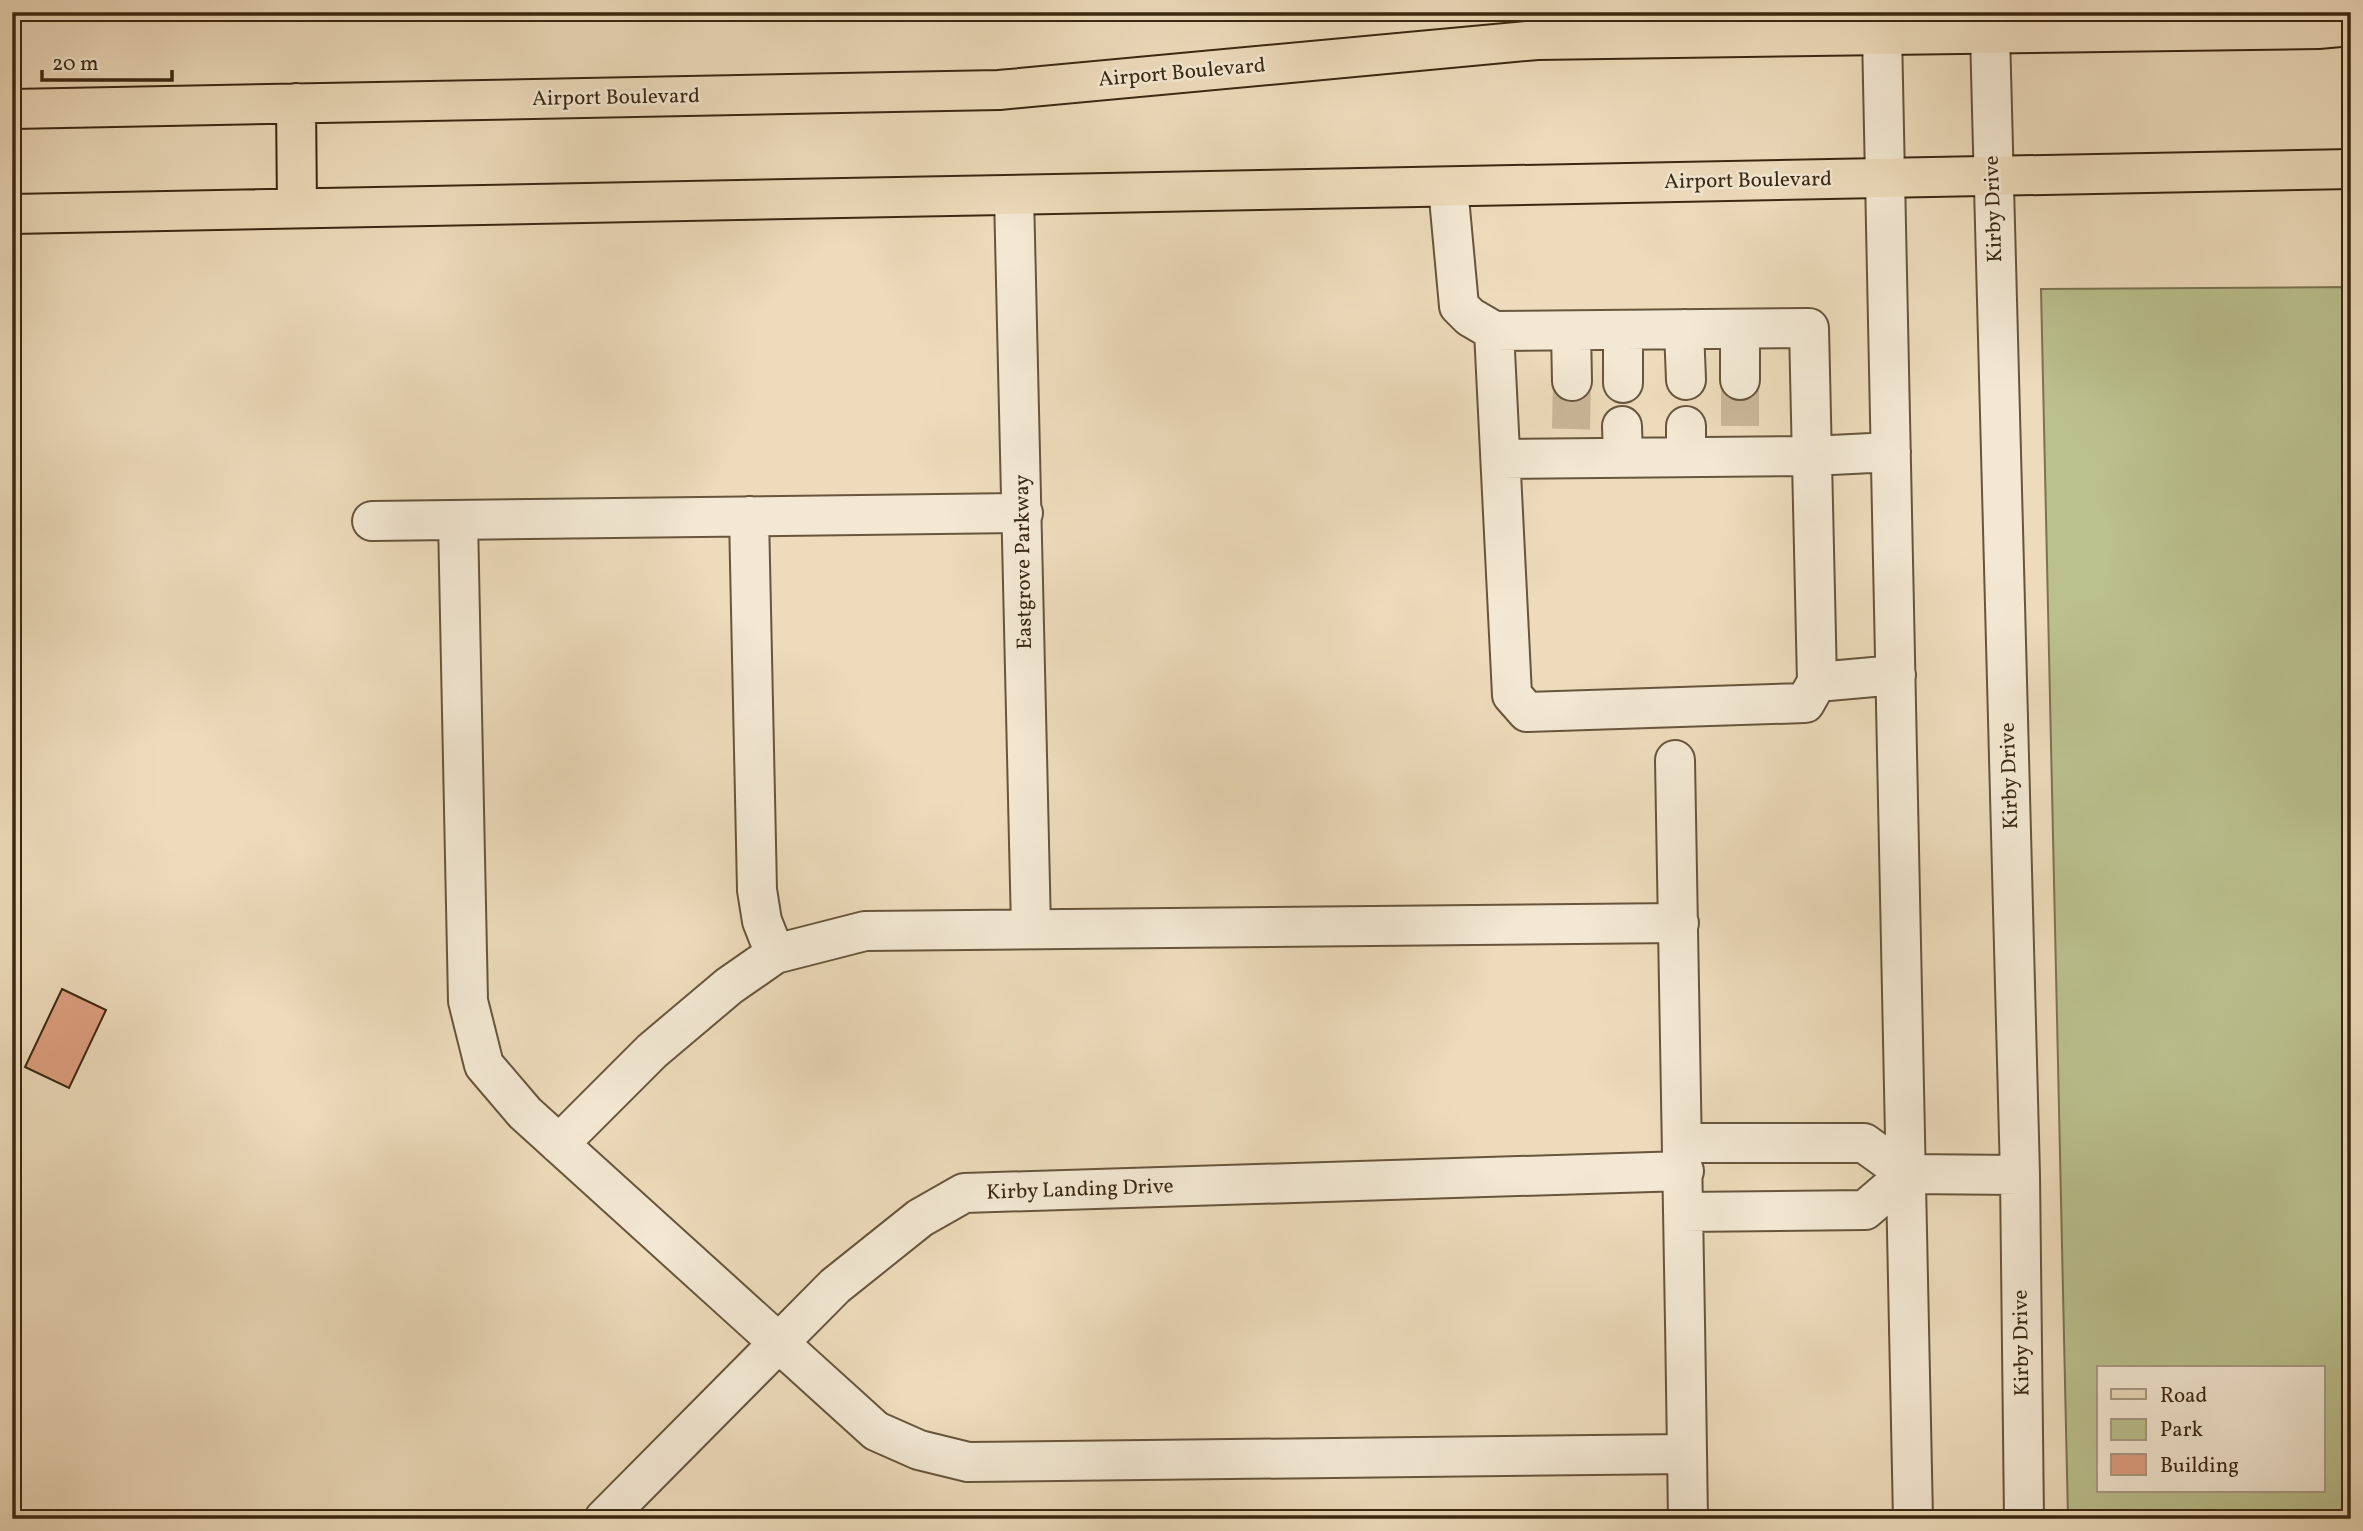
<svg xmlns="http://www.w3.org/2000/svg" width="2363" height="1531" viewBox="0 0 2363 1531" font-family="Vollkorn,serif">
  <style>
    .green { fill: #bac08e; stroke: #7a7450; stroke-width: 2; fill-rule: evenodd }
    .building { fill: #de9f80; stroke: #3a2811; stroke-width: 2 }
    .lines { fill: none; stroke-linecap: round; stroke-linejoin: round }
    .minor-tunnel { stroke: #c9b799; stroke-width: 38; stroke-dasharray: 38 19; stroke-linecap: butt }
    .minor-casing { stroke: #67553c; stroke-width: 42 }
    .major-casing { stroke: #3a2811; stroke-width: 42 }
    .minor { stroke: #f3e8d3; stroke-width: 38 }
    .major { stroke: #eddbbb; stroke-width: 38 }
    .labels { text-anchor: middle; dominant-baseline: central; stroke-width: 5; stroke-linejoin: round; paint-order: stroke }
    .street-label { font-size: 21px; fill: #3a2811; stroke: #f3e8d3 }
  </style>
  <rect width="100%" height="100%" fill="#eddbbb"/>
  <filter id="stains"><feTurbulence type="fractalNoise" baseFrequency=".00286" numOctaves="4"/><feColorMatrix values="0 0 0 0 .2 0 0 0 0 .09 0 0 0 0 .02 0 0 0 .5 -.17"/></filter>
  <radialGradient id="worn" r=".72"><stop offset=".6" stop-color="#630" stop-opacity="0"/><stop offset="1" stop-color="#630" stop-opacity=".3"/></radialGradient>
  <path class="green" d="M2351,287V1519H2068L2041,289ZM2099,1368H2323V1491H2099Z"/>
  <path class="building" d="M62,989L106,1010L69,1088L25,1067Z"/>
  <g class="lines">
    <path class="minor-tunnel" d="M1740,426V380
      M1571,429L1572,381"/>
    <g class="minor-casing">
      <path id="minor" d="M1882,34L1913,1519
        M1990,34L2020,1175L2024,1519
        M1448,187L1459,306L1470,317L1494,331L1512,695L1527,712L1805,703L1817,682L1896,675
        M1014,195L1031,928
        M1684,329L1686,380
        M1740,329V380
        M1623,330V383
        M1494,331L1809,328L1817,682
        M1571,331L1572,381
        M1622,426L1623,458
        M1686,426V457
        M1501,459L1812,456L1891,452
        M749,516L757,890L762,921L775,954
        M458,520L468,1001L484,1065L525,1113L876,1431L919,1450L968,1462L1687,1454
        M372,521L1023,513
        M1675,760C1681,1013 1684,1266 1688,1519
        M559,1144L652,1051L729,986L775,954L865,931L1679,923
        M1907,1174L2020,1175
        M1683,1212L1865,1210L1907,1174L1864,1143H1684
        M604,1519L835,1286L920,1218L964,1193L1684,1171"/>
    </g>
    <g class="major-casing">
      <path id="major" d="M296,103L297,208
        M12,109L999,90L1537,40L2318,29L2351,26
        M12,214L2351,169"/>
    </g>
    <use href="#minor" class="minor"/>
    <use href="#major" class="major"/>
  </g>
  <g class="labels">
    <g class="street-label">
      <text transform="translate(1182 73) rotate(-5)">Airport Boulevard</text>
      <text transform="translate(616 98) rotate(-1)">Airport Boulevard</text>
      <text transform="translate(1748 181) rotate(-1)">Airport Boulevard</text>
      <text transform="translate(1994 209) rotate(-92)">Kirby Drive</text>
      <text transform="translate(1024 562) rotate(-91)">Eastgrove Parkway</text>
      <text transform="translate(2010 776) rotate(-92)">Kirby Drive</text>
      <text transform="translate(1080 1190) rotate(-2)">Kirby Landing Drive</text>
      <text transform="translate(2022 1343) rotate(-91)">Kirby Drive</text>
    </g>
  </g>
  <rect width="2363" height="1531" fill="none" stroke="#eddbbb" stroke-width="42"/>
  <rect x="14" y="14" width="2335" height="1503" fill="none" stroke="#3a2811" stroke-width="3.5"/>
  <rect x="21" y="21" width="2321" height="1489" fill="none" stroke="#3a2811" stroke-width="2"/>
  <rect x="2097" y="1366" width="228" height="126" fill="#f3e8d3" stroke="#a99b85" stroke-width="2"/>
  <rect x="2111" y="1389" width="35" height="10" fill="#eddbbb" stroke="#a99b85" stroke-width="2"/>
  <text x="2160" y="1402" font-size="21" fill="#3a2811">Road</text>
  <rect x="2111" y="1419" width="35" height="21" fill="#bac08e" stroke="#a99b85" stroke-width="2"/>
  <text x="2160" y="1436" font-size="21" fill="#3a2811">Park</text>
  <rect x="2111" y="1454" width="35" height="21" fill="#de9f80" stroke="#a99b85" stroke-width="2"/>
  <text x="2160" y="1472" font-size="21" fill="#3a2811">Building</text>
  <path d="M42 70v10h130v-10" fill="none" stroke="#3a2811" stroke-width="3.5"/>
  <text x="52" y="70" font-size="21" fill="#3a2811" stroke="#f3e8d3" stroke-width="5" paint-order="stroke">20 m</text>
  <rect width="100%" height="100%" filter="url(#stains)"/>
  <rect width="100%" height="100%" fill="url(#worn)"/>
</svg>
